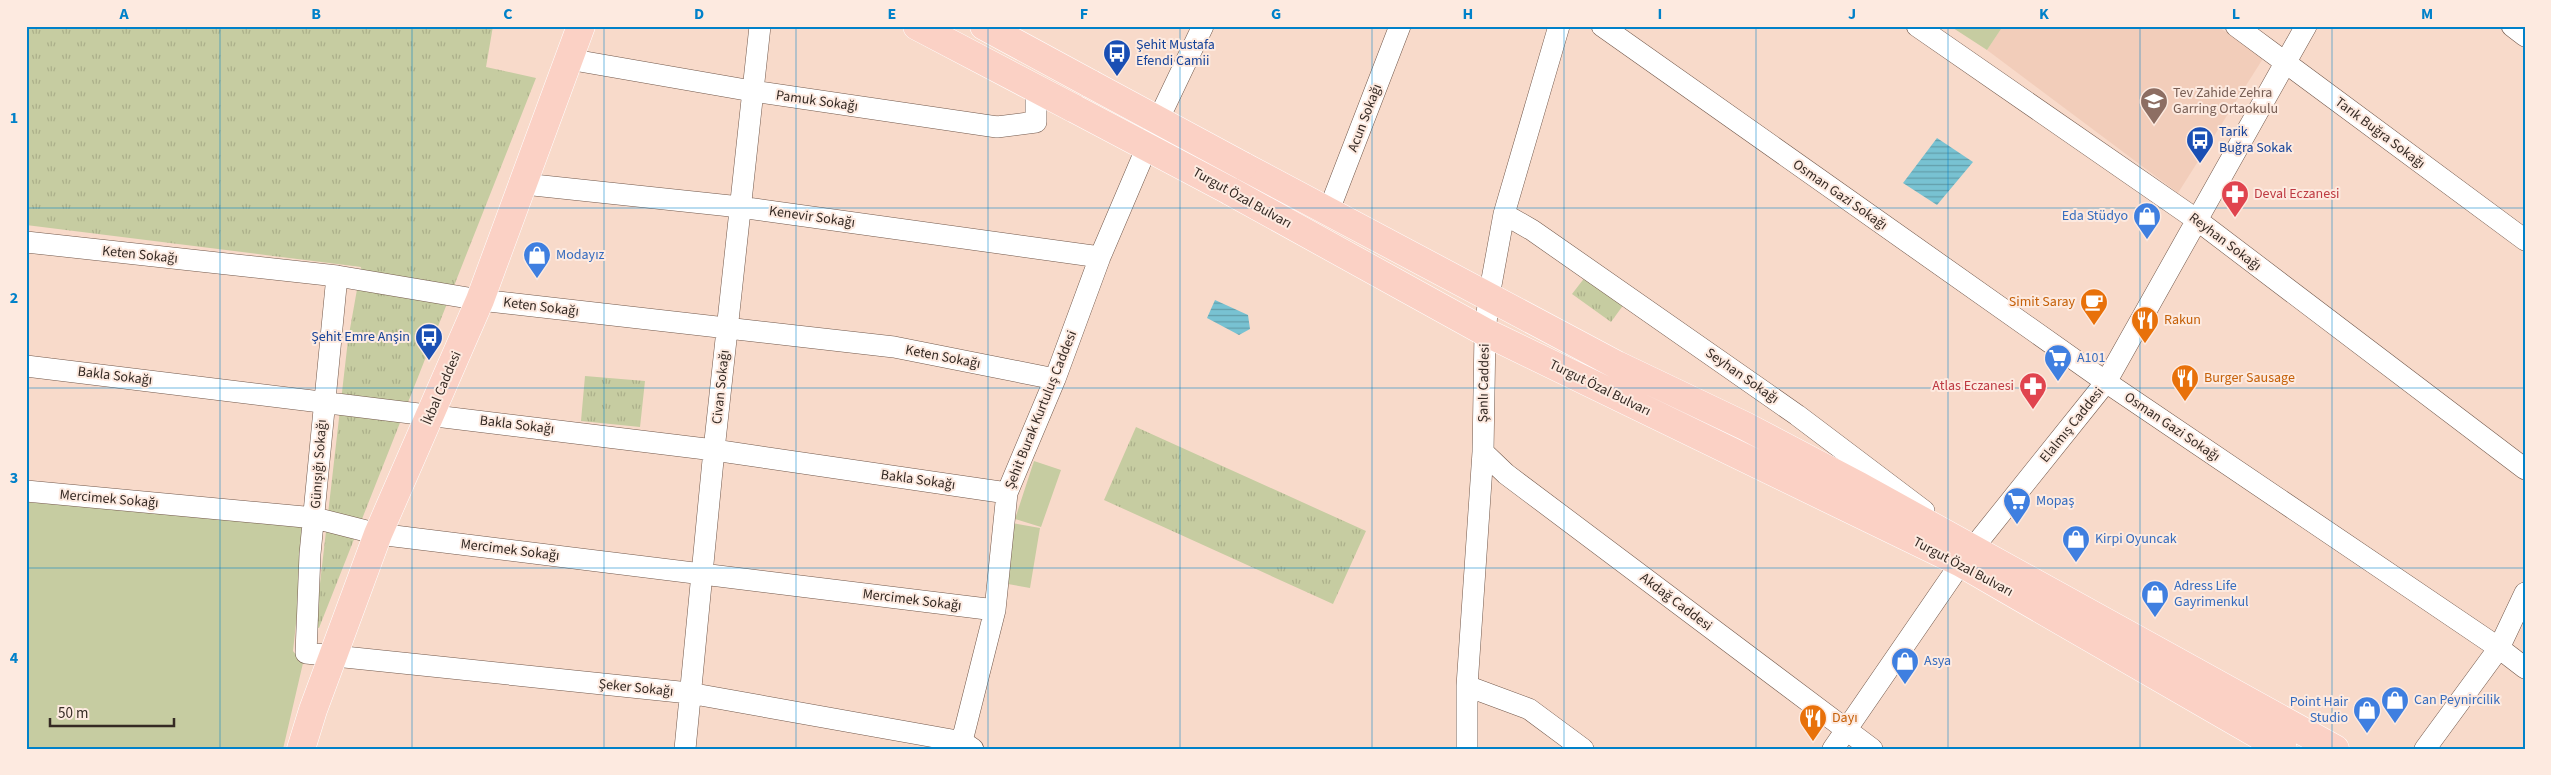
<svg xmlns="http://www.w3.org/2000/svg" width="2551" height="775" viewBox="0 0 2551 775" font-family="'Source Sans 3',sans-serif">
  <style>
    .built { fill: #f2cdba }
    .green { fill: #c6cca1 }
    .park { fill: url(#park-tufts) }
    .water { fill: url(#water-rules) }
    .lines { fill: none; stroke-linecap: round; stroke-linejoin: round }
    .minor-casing { stroke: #72584b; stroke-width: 22 }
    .major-casing { stroke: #fff; stroke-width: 29 }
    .minor { stroke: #fff; stroke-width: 21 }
    .major { stroke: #fbd1c5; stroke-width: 28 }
    .major-bridge-casing { stroke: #fff; stroke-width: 29; stroke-linecap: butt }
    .major-bridge { stroke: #fbd1c5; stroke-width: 28 }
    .grid { fill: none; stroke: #0081c9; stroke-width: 1; stroke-opacity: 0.55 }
    .labels { text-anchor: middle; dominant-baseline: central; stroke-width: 4; stroke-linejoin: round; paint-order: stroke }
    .transit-label { font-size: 14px; fill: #164399; stroke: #fdeae0; text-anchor: start }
    .education-label { font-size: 14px; fill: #785e54; stroke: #fdeae0; text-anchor: start }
    .street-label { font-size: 14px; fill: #352a24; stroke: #fdeae0 }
    .health-label { font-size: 14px; fill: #be3a42; stroke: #fdeae0; text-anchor: start }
    .shop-label { font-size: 14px; fill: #366cbe; stroke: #fdeae0; text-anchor: start }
    .food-label { font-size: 14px; fill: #c56008; stroke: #fdeae0; text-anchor: start }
    .neatline { fill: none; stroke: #0081c9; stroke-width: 2 }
    .grid-label { font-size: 16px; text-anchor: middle; font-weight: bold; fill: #0081c9 }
  </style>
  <defs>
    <pattern id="park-tufts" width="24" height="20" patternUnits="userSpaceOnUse" patternTransform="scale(1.25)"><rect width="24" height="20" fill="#c6cca1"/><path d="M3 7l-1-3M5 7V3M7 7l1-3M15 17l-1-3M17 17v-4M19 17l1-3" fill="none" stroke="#abaf8a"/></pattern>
    <pattern id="water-rules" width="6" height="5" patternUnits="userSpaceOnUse" patternTransform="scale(1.25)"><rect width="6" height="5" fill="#78c2d2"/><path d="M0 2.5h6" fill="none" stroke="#639eaa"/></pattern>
  </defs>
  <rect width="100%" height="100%" fill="#f8daca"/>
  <path class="built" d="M2003,26H2217L2264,57L2178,193L1987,50Z"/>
  <path class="green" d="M1950,26H2003L1987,50Z
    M1034,461L1061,470L1041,527L1015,519Z
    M26,502L307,524L293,651L303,663L283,749H26Z
    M1012,523L1040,528L1030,588L1002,583Z"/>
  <path class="park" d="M26,26H493L486,67L536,78L319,628L315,627L348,340L361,267L26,225Z
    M1589,272L1627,300L1611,322L1572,294Z
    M585,376L645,381L640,427L581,421Z
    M1136,427L1366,531L1333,604L1104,500Z"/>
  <path class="water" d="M1937,138L1973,162L1937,205L1903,183Z
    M1215,300L1248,315L1250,329L1239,335L1207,318Z"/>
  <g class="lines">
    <g class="minor-casing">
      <path id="minor" d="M1602,26L2106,382L2499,648L2525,668
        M1917,26L2197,220L2525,469
        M2236,26L2525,240
        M2512,26L2525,36
        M568,59L752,91L997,127L1036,122V90
        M524,184L740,207L1100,257
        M1329,210L1400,26
        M1504,214L1532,230L1797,415L1924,511
        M26,242L337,276L480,300L894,347L1055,379
        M337,276L310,554L306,653L689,693L963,742L973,749
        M26,366L714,450L1007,493
        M1483,452L1506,474L1872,749
        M26,491L315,518L378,534L995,610
        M1467,686L1529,709L1583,749
        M685,749L714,450L760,26
        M960,749L995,610L1007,493L1055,379L1100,257L1161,114L1203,26
        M1467,749V686L1483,452L1485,332L1489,296L1504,214L1559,26
        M1833,749L1961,563L2106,382L2306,26
        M2425,749L2499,648L2525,593"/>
    </g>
    <g class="major-casing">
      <path id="major" d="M917,26L1075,109
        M984,26L1091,84
        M1243,166L1617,365L1745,426L1859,486L2335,749
        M1230,191L1485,332L1961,563L2283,749
        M301,749L313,710L378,534L480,300L581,26"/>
    </g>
    <use href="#minor" class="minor"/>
    <use href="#major" class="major"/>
    <g class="major-bridge-casing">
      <path id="major-bridge" d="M1091,84L1243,166
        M1075,109L1230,191"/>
    </g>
    <use href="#major-bridge" class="major-bridge"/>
  </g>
  <path class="grid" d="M220,26V749M412,26V749M604,26V749M796,26V749M988,26V749M1180,26V749M1372,26V749M1564,26V749M1756,26V749M1948,26V749M2140,26V749M2332,26V749M26,208H2525M26,388H2525M26,568H2525"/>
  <defs>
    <g id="bus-pin" transform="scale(1.4375)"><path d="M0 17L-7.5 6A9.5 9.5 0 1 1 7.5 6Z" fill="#1a4fb4" stroke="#fdeae0"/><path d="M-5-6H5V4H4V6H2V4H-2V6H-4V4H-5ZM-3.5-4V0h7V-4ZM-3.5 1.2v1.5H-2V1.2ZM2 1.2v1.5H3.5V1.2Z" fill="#fff"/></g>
    <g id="school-pin" transform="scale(1.4375)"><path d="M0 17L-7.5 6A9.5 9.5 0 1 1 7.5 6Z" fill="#8d6e63" stroke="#fdeae0"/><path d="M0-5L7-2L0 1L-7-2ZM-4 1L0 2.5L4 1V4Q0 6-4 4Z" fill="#fff"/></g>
    <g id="pharmacy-pin" transform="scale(1.4375)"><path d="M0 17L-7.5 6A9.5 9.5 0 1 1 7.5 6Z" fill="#e0444e" stroke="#fdeae0"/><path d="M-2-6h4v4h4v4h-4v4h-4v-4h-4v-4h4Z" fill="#fff"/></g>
    <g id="shop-pin" transform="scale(1.4375)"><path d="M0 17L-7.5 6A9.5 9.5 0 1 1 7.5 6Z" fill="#3f7fe0" stroke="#fdeae0"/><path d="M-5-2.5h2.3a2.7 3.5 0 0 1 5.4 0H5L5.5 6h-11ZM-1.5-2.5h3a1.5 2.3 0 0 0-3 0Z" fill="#fff"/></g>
    <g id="cafe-pin" transform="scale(1.4375)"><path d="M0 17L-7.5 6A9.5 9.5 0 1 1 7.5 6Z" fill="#e8710a" stroke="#fdeae0"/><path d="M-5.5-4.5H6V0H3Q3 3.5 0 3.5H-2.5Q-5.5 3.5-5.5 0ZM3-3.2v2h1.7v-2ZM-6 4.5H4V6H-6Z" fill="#fff"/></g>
    <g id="restaurant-pin" transform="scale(1.4375)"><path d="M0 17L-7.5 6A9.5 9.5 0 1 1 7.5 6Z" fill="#e8710a" stroke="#fdeae0"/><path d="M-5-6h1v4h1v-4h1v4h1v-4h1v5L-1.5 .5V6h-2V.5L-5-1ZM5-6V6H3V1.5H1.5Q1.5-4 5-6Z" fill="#fff"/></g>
    <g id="supermarket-pin" transform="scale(1.4375)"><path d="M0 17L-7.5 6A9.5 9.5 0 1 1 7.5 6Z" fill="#3f7fe0" stroke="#fdeae0"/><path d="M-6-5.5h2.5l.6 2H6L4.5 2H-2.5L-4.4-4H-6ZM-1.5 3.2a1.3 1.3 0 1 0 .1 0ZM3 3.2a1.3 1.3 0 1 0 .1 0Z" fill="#fff"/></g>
  </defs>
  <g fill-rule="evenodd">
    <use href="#bus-pin" x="1117" y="53"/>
    <use href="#school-pin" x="2154" y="101"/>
    <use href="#bus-pin" x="2200" y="140"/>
    <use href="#pharmacy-pin" x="2235" y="194"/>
    <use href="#shop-pin" x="2147" y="216"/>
    <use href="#shop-pin" x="537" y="255"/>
    <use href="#cafe-pin" x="2094" y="302"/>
    <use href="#restaurant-pin" x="2145" y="320"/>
    <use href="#bus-pin" x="429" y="337"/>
    <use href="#supermarket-pin" x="2058" y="358"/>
    <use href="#restaurant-pin" x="2185" y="378"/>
    <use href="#pharmacy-pin" x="2033" y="386"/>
    <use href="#supermarket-pin" x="2017" y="501"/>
    <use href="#shop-pin" x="2076" y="539"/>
    <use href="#shop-pin" x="2155" y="594"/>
    <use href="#shop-pin" x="1905" y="661"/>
    <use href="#shop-pin" x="2395" y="700"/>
    <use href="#shop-pin" x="2367" y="710"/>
    <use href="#restaurant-pin" x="1813" y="718"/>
  </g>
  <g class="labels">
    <g class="transit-label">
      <text x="1136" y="45">Şehit Mustafa<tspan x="1136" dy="16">Efendi Camii</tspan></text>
      <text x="2219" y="132">Tarik<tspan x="2219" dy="16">Buğra Sokak</tspan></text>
      <text x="410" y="337" text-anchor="end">Şehit Emre Anşin</text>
    </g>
    <g class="education-label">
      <text x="2173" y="93">Tev Zahide Zehra<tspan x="2173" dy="16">Garring Ortaokulu</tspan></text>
    </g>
    <g class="street-label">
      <text transform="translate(817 101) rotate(8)">Pamuk Sokağı</text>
      <text transform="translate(1365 118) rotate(-69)">Acun Sokağı</text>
      <text transform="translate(2380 133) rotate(37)">Tarık Buğra Sokağı</text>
      <text transform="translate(1840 195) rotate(35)">Osman Gazi Sokağı</text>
      <text transform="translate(1242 198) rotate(29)">Turgut Özal Bulvarı</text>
      <text transform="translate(812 217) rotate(8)">Kenevir Sokağı</text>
      <text transform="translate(2225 242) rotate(37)">Reyhan Sokağı</text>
      <text transform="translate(140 255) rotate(6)">Keten Sokağı</text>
      <text transform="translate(541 307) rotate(7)">Keten Sokağı</text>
      <text transform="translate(943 357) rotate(11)">Keten Sokağı</text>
      <text transform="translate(115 376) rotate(7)">Bakla Sokağı</text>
      <text transform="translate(1742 376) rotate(35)">Seyhan Sokağı</text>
      <text transform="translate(1484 383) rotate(-89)">Şanlı Caddesi</text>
      <text transform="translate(721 387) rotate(-84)">Civan Sokağı</text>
      <text transform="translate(442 388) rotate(-67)">İkbal Caddesi</text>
      <text transform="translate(1600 388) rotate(26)">Turgut Özal Bulvarı</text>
      <text transform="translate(1041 410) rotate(-68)">Şehit Burak Kurtuluş Caddesi</text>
      <text transform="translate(517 425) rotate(7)">Bakla Sokağı</text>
      <text transform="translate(2072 425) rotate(-51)">Elalmış Caddesi</text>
      <text transform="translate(2172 427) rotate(34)">Osman Gazi Sokağı</text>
      <text transform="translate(319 464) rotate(-86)">Günışığı Sokağı</text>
      <text transform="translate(918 480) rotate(8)">Bakla Sokağı</text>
      <text transform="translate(109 499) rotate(5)">Mercimek Sokağı</text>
      <text transform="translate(510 550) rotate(7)">Mercimek Sokağı</text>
      <text transform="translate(1963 567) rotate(28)">Turgut Özal Bulvarı</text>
      <text transform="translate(912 600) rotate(7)">Mercimek Sokağı</text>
      <text transform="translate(1676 602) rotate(37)">Akdağ Caddesi</text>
      <text transform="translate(636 688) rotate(6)">Şeker Sokağı</text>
    </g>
    <g class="health-label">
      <text x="2254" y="194">Deval Eczanesi</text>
      <text x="2014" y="386" text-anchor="end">Atlas Eczanesi</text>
    </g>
    <g class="shop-label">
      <text x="2128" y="216" text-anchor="end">Eda Stüdyo</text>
      <text x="556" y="255">Modayız</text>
      <text x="2077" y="358">A101</text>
      <text x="2036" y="501">Mopaş</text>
      <text x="2095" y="539">Kirpi Oyuncak</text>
      <text x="2174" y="586">Adress Life<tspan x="2174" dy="16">Gayrimenkul</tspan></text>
      <text x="1924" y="661">Asya</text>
      <text x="2414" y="700">Can Peynircilik</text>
      <text x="2348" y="702" text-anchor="end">Point Hair<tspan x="2348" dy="16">Studio</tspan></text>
    </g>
    <g class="food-label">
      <text x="2075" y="302" text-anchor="end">Simit Saray</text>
      <text x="2164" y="320">Rakun</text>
      <text x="2204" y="378">Burger Sausage</text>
      <text x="1832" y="718">Dayı</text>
    </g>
  </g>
  <rect width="2551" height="775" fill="none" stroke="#fdeae0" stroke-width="55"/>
  <path d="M50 718v8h124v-8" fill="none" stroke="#352a24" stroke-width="2.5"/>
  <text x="58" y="718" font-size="15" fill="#352a24" stroke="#fdeae0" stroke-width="4" paint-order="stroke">50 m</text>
  <rect x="28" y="28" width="2496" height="720" class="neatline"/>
  <g class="grid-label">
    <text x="124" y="19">A</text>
    <text x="316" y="19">B</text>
    <text x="508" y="19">C</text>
    <text x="699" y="19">D</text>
    <text x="892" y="19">E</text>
    <text x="1084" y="19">F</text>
    <text x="1276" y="19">G</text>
    <text x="1468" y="19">H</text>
    <text x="1660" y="19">I</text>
    <text x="1852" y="19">J</text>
    <text x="2044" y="19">K</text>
    <text x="2236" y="19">L</text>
    <text x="2427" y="19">M</text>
    <text x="14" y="123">1</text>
    <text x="14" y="303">2</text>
    <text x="14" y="483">3</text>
    <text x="14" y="663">4</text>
  </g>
</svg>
